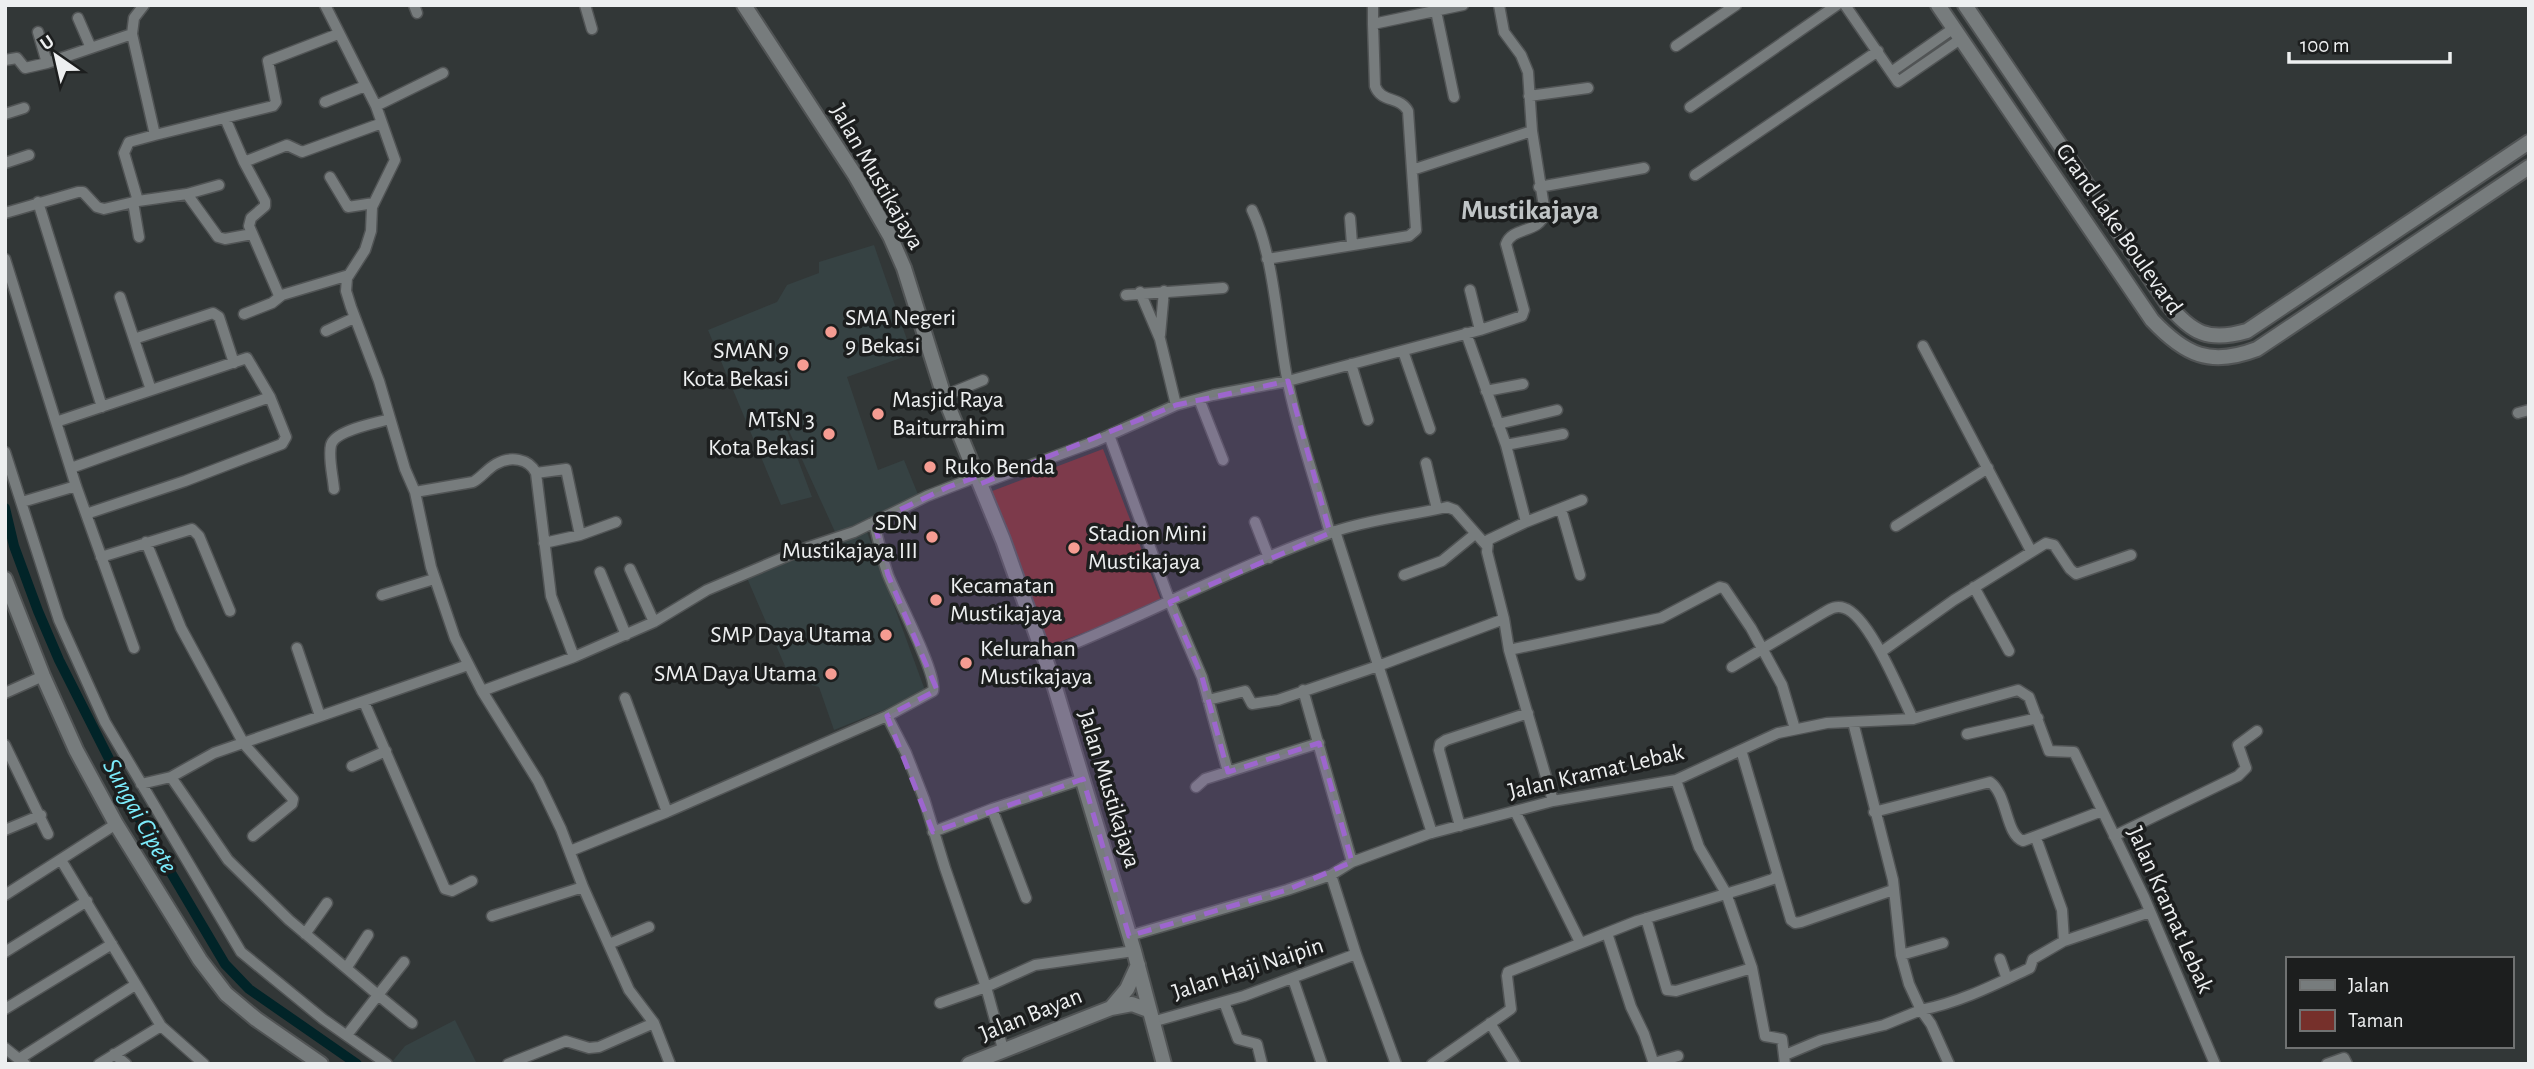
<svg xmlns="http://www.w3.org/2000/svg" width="2534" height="1069" viewBox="0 0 2534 1069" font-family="'Alegreya Sans',sans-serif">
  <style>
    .built { fill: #364243 }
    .green { fill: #76302b }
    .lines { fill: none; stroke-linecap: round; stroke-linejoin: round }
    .canal { stroke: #012428; stroke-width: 10 }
    .street-casing { stroke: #515455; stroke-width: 13 }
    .secondary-casing { stroke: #515455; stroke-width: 18 }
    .street { stroke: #777c7d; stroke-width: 10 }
    .secondary { stroke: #777c7d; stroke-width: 14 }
    .marked { fill: #9d66ce; fill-opacity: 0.2; stroke: #9d66ce; stroke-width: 5; stroke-dasharray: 14 9; stroke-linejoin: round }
    .poi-dot { fill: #f59c92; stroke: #1c1e1e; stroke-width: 2.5 }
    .labels { text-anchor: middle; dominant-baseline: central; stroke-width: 7; stroke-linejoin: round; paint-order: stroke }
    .street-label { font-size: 24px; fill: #edeff0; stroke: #1c1e1e }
    .poi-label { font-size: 24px; fill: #edeff0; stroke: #1c1e1e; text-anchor: start }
    .water-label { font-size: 26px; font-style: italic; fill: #7bebfb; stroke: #1c1e1e }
    .quarter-label { font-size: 28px; font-weight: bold; fill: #c0c5c6; stroke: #1c1e1e }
  </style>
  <rect width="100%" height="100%" fill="#323737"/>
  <path class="built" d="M874,245L912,354L847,377L878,470L904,460L919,497L836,534L779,409L812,497L781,505L708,330L777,302L787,285L819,273V262Z
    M867,532L926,693L834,730L819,687L791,680L747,578Z
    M455,1020L477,1064L391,1063L405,1046Z"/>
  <path class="green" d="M1103,449L1162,603L1046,647L987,493Z"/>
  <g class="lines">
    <path class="canal" d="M5,508L14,546L38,611L59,660L141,822L225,964L249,989L357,1064"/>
    <g class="street-casing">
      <path id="street" d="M325,5L376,106L395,160L372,207L371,231L365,250L347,278L346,291L351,307L379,381L405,469L415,492L431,567L455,638L482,691L538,781L561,829L583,887L629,990L654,1023L670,1064
        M414,5L417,13
        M585,5L592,29
        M1373,5V24L1463,5
        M1845,5L1898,82L1962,38
        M1436,11L1454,97
        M78,18L91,48
        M38,32L47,63L132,34
        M1676,46L1736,5
        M5,60L17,58L25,68L47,63
        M1891,72L1954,28
        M1529,96L1588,88
        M325,102L365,86
        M376,106L443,73
        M1690,107L1837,5
        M5,114L24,108
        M225,118L244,162L265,201V206L251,218L249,226L278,293L282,295L349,275
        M155,135L273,106L276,102L268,61L338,34
        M244,162L287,145L302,152L382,123
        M5,163L29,155
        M1412,170L1532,131
        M1695,175L1878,51
        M330,177L348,207L374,203
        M1539,187L1644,168
        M187,194L219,185
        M138,201L124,153L129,142L155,135L132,34L134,18L144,5
        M38,202L102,407
        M133,202L139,237
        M1252,210C1274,255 1277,327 1287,378C1297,430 1316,482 1330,533
        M5,213L78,192H83L97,207L104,209L138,201L187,194L218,237L225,239L252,234
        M1350,218L1352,244
        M5,259L76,486L134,648
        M1267,259L1409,236L1416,230L1408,111C1400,96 1381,103 1375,86L1373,24
        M1470,290L1480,330
        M1140,292L1160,339L1176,405
        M1126,295L1223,288
        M120,297L151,390
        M244,314L272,303L282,295
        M326,331L354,318
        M1466,333L1506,445L1526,522L1488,540L1487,552L1504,619L1509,650L1553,801
        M1160,335L1164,291
        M134,339L213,313L219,317L234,363
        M1923,346L2031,551
        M1403,351L1430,429
        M1351,364L1368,420
        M1486,391L1523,384
        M944,396L983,380
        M1199,399L1223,460
        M2518,413L2529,410
        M56,422L247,358L270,397L286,437L282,444L185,481L86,514
        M1498,424L1557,410
        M1109,435L1170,602L1202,677L1228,772
        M1506,445L1563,434
        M5,452L59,620L105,722L241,952L323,1019L387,1064
        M1426,463L1437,509
        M71,468L270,397
        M980,484L1096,441L1176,405L1213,395L1288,381L1480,330L1522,316L1524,310L1506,244C1513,226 1539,234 1545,213L1532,131L1528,72L1521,55L1504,32L1499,5
        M334,489C333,476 328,457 331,445C335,430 377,423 390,419
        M415,492L473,482C482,477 487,469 496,464C510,456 529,458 536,473
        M22,502L76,486
        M1561,509L1580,575
        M1255,522L1269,558
        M1526,522L1582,500
        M1896,526L1988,468
        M1335,531L1432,833
        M146,542L181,628L244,744L293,799L292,804L253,836
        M544,543L580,535L616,522
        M101,557L192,529L199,536L230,611
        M630,569L654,622
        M600,572L626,635
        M1404,575L1442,561L1475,534
        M1974,587L2009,651
        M382,595L434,579
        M297,648L320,716
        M1509,650L1661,618L1720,587L1724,588L1751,628L1782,685L1795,729
        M1881,652L1954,600L2046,543L2054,545L2070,569L2076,574L2131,555
        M1044,656C1141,618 1234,567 1333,532C1370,519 1409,516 1447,507L1455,510L1486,545
        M574,657L551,596L536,473L566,469L580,535
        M1732,667L1823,613C1830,609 1836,605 1844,608C1869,615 1901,695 1913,719
        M1303,690L1352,862
        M482,691L574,657L654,622L707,590L806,548L854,532L927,496L976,477
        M5,693L43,676
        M625,698L667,812
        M1208,700L1245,691L1252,704L1278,700L1378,666L1504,619
        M364,702L445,889L452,891L472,881
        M887,716L906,753L924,799L945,868L986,987L940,1003
        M1853,722L1893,880L1901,955L1909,984L1921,1010C1961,1002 1994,985 2030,968L2033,959L2064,941L2062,910L2036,838
        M1967,734L2038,718
        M5,745L48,834
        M1741,750L1791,920L1795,923L1801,922L1893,890
        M352,766L386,751
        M171,777L228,860L289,920L378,995L347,1035
        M1676,780L1699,847L1726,893L1752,968L1765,1036L1782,1039L1785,1064
        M141,784L171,777L214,753L468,665
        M1196,787L1205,779L1319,743
        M992,809L1026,898
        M1515,811L1580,942
        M1874,812L1990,782C2008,795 2005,834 2023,841L2102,811
        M1460,826L1439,750L1440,744L1446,740L1528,713
        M5,830L41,815
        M933,832L992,809L1083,779
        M2114,836L2238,776L2246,768L2238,745L2257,731
        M570,851L667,812L887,716L933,691C938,675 896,596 888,575C882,558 878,540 874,522
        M61,860L161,1026L204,1064
        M1331,875L1356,954L1396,1064
        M5,895L116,824
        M492,916L583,887
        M1646,918L1667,990L1676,991L1752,968
        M1607,933L1631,1007L1644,1034L1654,1064
        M305,934L327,903
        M1129,936L1287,890L1331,875L1352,862L1428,834L1553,801L1676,780L1778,733L1827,723L1913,719L2018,690L2029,697L2049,751L2074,752L2144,897L2215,1064
        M2064,941L2150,912
        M609,944L649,927
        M5,952L87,901
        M1901,955L1943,943
        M2000,959L2007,979
        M404,962L378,995L412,1023
        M347,967L368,935
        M1293,979L1322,1064
        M1224,1002L1238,1039L1257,1044L1262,1064
        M5,1009L112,944
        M1152,1022L1244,996L1356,954
        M1490,1023L1515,1064
        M5,1048L25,1064
        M1003,1049L986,987L1035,965L1134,951
        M114,1054L126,1064
        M1785,1055L1821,1040L1884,1025L1921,1010L1931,1024L1949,1064
        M19,1059L135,985
        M1654,1063L1678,1056
        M99,1064L161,1026
        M508,1064L566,1041L589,1048L599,1047L654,1023
        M1432,1064L1511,1009L1507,976L1508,972L1637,921L1755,885L1773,879L1777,875
        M2327,1064L2344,1058L2347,1064"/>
    </g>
    <g class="secondary-casing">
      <path id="secondary" d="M744,5L855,175L890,236L904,268L944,396L1003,540L1053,681L1134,951L1164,1064
        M1938,5L2152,320C2185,355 2210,367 2257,349L2529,167
        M1965,5L2167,303C2192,334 2209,342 2247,331L2529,142
        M5,579L43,676L76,750L116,824L200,960L226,994L256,1019L321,1064
        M1111,1008L1127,989L1138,965
        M969,1064L1111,1008L1132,1004L1148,1010"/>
    </g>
    <use href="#street" class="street"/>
    <use href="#secondary" class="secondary"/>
  </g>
  <path class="marked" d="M1288,381L1330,533L1170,602L1202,677L1228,772L1319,743L1352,862L1287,890L1129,936L1083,779L933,832L887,716L937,690L888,575L874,522L948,487L976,477L980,484L1176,405Z"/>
  <g class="poi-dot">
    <circle cx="831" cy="332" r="7"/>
    <circle cx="803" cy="365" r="7"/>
    <circle cx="878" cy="414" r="7"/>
    <circle cx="829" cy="434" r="7"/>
    <circle cx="930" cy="467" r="7"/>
    <circle cx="932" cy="537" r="7"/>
    <circle cx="1074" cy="548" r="7"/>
    <circle cx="936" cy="600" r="7"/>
    <circle cx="886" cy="635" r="7"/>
    <circle cx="966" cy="663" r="7"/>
    <circle cx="831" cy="674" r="7"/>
  </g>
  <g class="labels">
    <g class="street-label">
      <text transform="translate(877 177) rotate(60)">Jalan Mustikajaya</text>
      <text transform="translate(2119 229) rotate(55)">Grand Lake Boulevard</text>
      <text transform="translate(1596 772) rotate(-13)">Jalan Kramat Lebak</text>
      <text transform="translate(1109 789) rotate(73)">Jalan Mustikajaya</text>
      <text transform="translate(2170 910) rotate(66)">Jalan Kramat Lebak</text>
      <text transform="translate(1248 969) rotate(-18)">Jalan Haji Naipin</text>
      <text transform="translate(1031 1015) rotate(-22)">Jalan Bayan</text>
    </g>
    <g class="poi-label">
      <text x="845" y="318">SMA Negeri<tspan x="845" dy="28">9 Bekasi</tspan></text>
      <text x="789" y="351" text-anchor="end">SMAN 9<tspan x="789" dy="28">Kota Bekasi</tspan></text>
      <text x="892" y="400">Masjid Raya<tspan x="892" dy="28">Baiturrahim</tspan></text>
      <text x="815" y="420" text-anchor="end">MTsN 3<tspan x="815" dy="28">Kota Bekasi</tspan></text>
      <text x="944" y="467">Ruko Benda</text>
      <text x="918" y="523" text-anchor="end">SDN<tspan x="918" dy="28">Mustikajaya III</tspan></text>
      <text x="1088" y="534">Stadion Mini<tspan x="1088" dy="28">Mustikajaya</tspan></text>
      <text x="950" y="586">Kecamatan<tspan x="950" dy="28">Mustikajaya</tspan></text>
      <text x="872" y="635" text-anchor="end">SMP Daya Utama</text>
      <text x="980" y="649">Kelurahan<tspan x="980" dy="28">Mustikajaya</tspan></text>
      <text x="817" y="674" text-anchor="end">SMA Daya Utama</text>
    </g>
    <g class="water-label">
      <text transform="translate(140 816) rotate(61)">Sungai Cipete</text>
    </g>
    <g class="quarter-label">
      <text x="1530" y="211">Mustikajaya</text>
    </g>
  </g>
  <rect width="2534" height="1069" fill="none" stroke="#edeff0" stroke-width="14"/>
  <rect x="2286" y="957" width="228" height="91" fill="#1c1e1e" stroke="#707272" stroke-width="2"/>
  <rect x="2300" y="980" width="35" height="10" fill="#777c7d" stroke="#707272" stroke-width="2"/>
  <text x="2348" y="992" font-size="21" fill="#edeff0">Jalan</text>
  <rect x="2300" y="1010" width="35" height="21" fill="#76302b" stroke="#707272" stroke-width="2"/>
  <text x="2348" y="1027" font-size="21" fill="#edeff0">Taman</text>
  <g transform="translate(56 56) rotate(326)" stroke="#1c1e1e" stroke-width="5" paint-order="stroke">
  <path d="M0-5L12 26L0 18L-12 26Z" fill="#edeff0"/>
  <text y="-10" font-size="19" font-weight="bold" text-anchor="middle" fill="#edeff0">U</text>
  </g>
  <path d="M2289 52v10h161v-10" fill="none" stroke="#edeff0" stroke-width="3.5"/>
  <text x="2300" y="52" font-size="21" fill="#edeff0" stroke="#1c1e1e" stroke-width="5" paint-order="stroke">100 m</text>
</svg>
